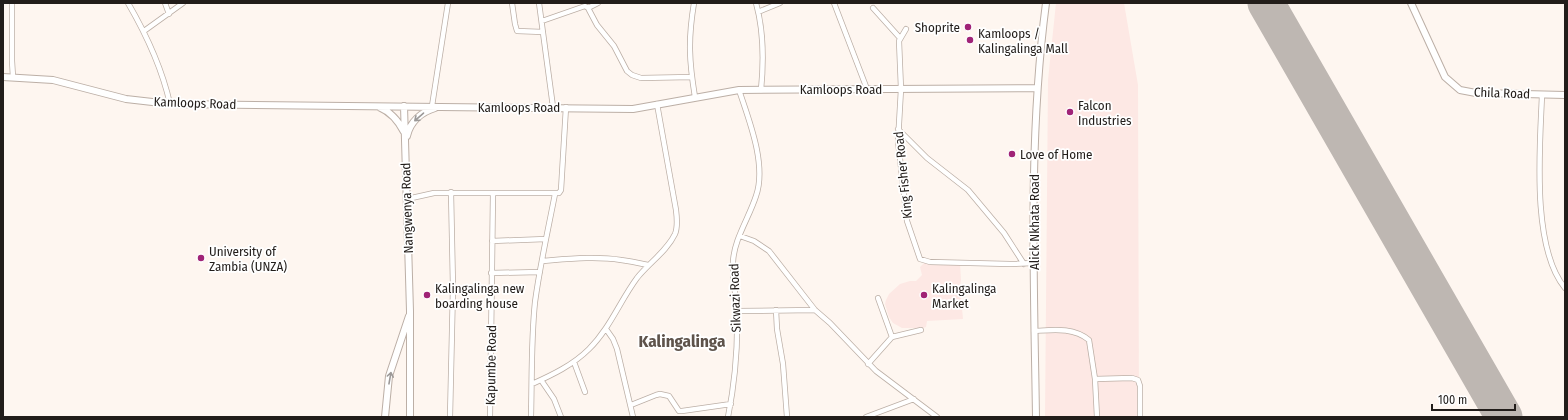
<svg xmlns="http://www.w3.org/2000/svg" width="1568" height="420" viewBox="0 0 1568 420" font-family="'Fira Sans Condensed',sans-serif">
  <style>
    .commercial { fill: #fde8e4 }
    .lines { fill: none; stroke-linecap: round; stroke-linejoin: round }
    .runway { stroke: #beb7b2; stroke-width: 37 }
    .street-casing { stroke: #bcafa6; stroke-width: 6 }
    .secondary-casing { stroke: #bcafa6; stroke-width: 8 }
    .street { stroke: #fff; stroke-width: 4.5 }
    .secondary { stroke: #fff; stroke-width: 6 }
    .oneway { stroke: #9c9998 }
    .poi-dot { fill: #a02377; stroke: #fff; stroke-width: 1.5 }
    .labels { text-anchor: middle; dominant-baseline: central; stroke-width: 3.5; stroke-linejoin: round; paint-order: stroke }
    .poi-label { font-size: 13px; fill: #221d1a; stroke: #fff; text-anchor: start }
    .street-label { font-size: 13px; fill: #221d1a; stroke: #fff }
    .district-label { font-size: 17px; font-weight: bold; fill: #5e534b; stroke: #fff }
  </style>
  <rect width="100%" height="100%" fill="#fef6f0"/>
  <path class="commercial" d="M1056,3H1124L1138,85L1139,417H1045L1048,80Z
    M925,262L960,263L961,280L960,286L963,319L927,321L926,327L923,328H902L893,323L889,317L885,304L886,300L889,294L900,284L910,281H916L922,275L920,267Z"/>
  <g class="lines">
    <path class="runway" d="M1266,3L1504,417"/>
    <g class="street-casing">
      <path id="street" d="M12,3V61L13,77
        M128,3C146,34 162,68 170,104
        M165,3L169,14
        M512,3L515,24L517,31L543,32
        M539,3L553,107
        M694,3C688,39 689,61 695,97
        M756,3C764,32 764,60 761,90
        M834,3L867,89
        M588,8L598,3
        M873,8L900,38
        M758,12L780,3
        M542,21L585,6L588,8L597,25L614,46L627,71L632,75L641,78L692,77
        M906,29L899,41L901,89L898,141L907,221L920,259L930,262L1010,264L1034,263
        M144,31L183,3
        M1542,95C1540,145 1531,247 1565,288
        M432,106L448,3
        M898,129L927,158L968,190L1004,233L1024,264
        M407,199L434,193H559L561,190L566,107
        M740,236L754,241L769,251L815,310L830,323L876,371L937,417
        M492,241L546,239
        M542,261C568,259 595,256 621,260C630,261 639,263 648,265
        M491,273L540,272
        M878,298L892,337
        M776,310L777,329L783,364L787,417
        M737,311L815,310
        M606,329L613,339L617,349L633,417
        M1034,331C1053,330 1073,327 1089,340L1095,379L1097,417
        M574,362L585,392
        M868,364L892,337L921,330
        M1095,379L1132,378L1138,380L1140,386V417
        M541,380L554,399L561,417
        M532,384C552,375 573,365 589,349C610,328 620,301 637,278C649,263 667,251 675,234C678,227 677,218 676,210L657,104
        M631,405L656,395L660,394L669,396L679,411H682L731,404
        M450,417L453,287L451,192
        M490,417L493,193
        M531,417C532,379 531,340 535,302C540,265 548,230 555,194
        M728,417C735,382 738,347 737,311C736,295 732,278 733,262C734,239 749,218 756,196C767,165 749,120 739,90
        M866,417L914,399"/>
    </g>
    <g class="secondary-casing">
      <path id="secondary" d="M1411,3L1445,77L1460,90L1476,93L1565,95
        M3,77L53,80L126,99L170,104L633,109L739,90L1037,88
        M404,106L410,311V417
        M379,107C391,112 398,120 404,132
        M407,136C410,122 421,112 435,108
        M385,417L389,376L409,316
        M1036,417C1034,279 1028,140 1046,3"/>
    </g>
    <use href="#street" class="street"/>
    <use href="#secondary" class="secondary"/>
  </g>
  <defs><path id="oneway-shaft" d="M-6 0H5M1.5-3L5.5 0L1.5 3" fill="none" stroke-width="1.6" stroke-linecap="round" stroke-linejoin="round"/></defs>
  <g class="oneway">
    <use href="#oneway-shaft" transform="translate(419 117) rotate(139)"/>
    <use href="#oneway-shaft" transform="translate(390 378) rotate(-80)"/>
  </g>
  <g class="poi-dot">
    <circle cx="968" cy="27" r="4"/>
    <circle cx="970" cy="40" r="4"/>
    <circle cx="1070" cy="112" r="4"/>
    <circle cx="1012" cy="154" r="4"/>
    <circle cx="201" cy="258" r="4"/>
    <circle cx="427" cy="295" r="4"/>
    <circle cx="924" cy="295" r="4"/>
  </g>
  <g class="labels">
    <g class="poi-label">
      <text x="960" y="27" text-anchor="end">Shoprite</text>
      <text x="978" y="33">Kamloops /<tspan x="978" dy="15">Kalingalinga Mall</tspan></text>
      <text x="1078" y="105">Falcon<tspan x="1078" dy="15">Industries</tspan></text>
      <text x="1020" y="154">Love of Home</text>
      <text x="209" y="251">University of<tspan x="209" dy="15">Zambia (UNZA)</tspan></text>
      <text x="435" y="288">Kalingalinga new<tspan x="435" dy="15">boarding house</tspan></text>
      <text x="932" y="288">Kalingalinga<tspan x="932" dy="15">Market</tspan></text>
    </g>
    <g class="street-label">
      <text x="841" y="89">Kamloops Road</text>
      <text transform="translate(1502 93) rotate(2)">Chila Road</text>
      <text transform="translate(195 103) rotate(2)">Kamloops Road</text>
      <text x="519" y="107">Kamloops Road</text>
      <text transform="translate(903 175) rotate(-96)">King Fisher Road</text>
      <text transform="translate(407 208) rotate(-92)">Nangwenya Road</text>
      <text transform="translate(1034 222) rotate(-90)">Alick Nkhata Road</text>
      <text transform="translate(735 298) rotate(-92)">Sikwazi Road</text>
      <text transform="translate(491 365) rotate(-89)">Kapumbe Road</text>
    </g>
    <g class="district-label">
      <text x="682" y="341">Kalingalinga</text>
    </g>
  </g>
  <rect width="1568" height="420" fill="none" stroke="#221d1a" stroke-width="8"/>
  <path d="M1432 404v6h83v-6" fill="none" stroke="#221d1a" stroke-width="2"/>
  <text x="1438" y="404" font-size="12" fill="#221d1a" stroke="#ffffff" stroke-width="3" paint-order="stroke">100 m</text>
</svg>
